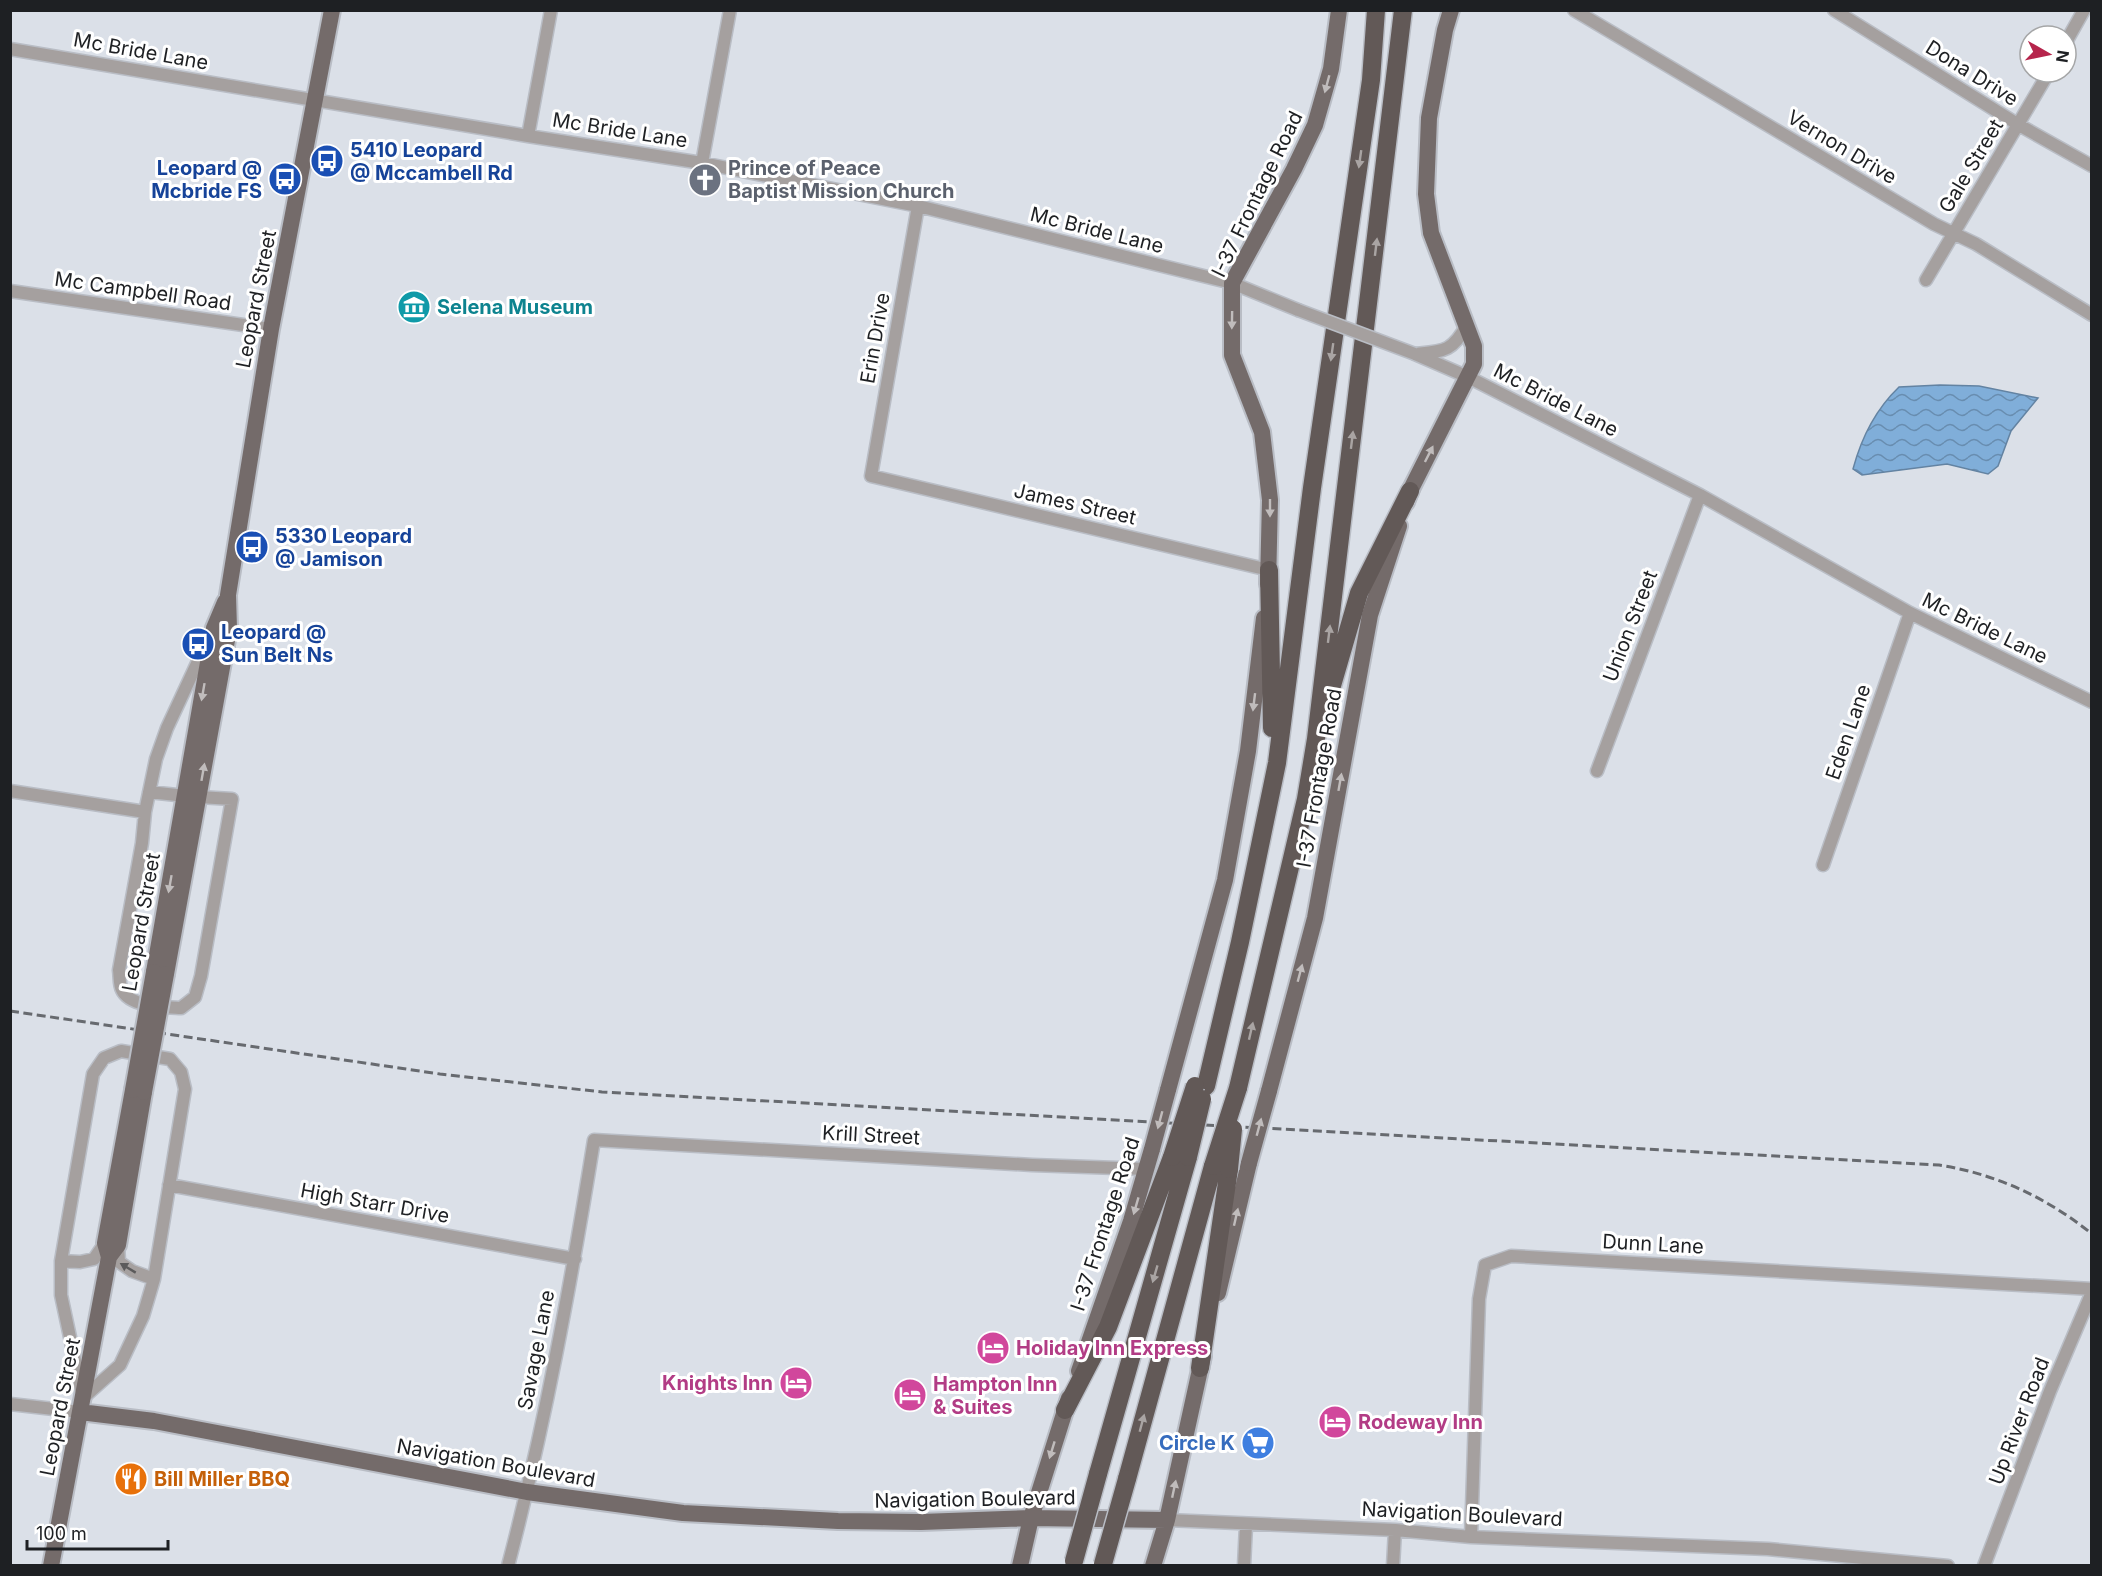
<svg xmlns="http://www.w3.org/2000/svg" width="2102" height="1576" viewBox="0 0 2102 1576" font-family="Inter,sans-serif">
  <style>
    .water { fill: url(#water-waves); stroke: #6383a2; stroke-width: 1.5 }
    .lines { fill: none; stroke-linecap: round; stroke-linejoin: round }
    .minor-casing { stroke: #b9bdc5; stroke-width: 15 }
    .major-casing { stroke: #b9bdc5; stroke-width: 20 }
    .highway-casing { stroke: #b9bdc5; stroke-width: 21 }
    .minor { stroke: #a5a09f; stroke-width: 12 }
    .major { stroke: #746b6a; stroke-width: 16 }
    .highway { stroke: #625957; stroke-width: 18 }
    .rail { stroke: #676a6f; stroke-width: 3; stroke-dasharray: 9 4.5; stroke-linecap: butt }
    .minor-bridge-casing { stroke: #b9bdc5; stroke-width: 15; stroke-linecap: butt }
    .major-bridge-casing { stroke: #b9bdc5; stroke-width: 20; stroke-linecap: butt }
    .highway-bridge-casing { stroke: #b9bdc5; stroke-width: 21; stroke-linecap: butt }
    .minor-bridge { stroke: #a5a09f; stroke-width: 12 }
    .major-bridge { stroke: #746b6a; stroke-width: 16 }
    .highway-bridge { stroke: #625957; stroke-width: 18 }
    .oneway { fill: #c0bcbc }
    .oneway2 { fill: #a9a4a3 }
    .oneway3 { fill: #5b5a5b }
    .labels { text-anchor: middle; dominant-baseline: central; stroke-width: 6; stroke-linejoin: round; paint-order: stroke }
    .street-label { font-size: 20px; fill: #1e2023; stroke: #fff }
    .transit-label { font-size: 20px; font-weight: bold; fill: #164399; stroke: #fff; text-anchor: start }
    .worship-label { font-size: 20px; font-weight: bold; fill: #5b616d; stroke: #fff; text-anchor: start }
    .culture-label { font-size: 20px; font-weight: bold; fill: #0d838f; stroke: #fff; text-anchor: start }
    .hotel-label { font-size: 20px; font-weight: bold; fill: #b23c85; stroke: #fff; text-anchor: start }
    .shop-label { font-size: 20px; font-weight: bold; fill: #366cbe; stroke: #fff; text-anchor: end }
    .food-label { font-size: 20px; font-weight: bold; fill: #c56008; stroke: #fff; text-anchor: start }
  </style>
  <defs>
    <pattern id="water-waves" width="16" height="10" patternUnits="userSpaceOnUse" patternTransform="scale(1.5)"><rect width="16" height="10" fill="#80aed9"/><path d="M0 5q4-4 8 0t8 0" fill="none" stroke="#688db0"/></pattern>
  </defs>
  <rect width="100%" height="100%" fill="#dbe0e8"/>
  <path class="water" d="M1940,385L1979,386L2038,398L2011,431L1998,466L1988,474L1947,464L1862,475L1853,469C1861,439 1876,409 1899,387Z"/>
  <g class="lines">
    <g class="minor-casing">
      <path id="minor" d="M1574,10L1934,224L1976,244L2092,315
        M1834,10L2019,125L2092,166
        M2066,42L2084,10
        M10,49L528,136L702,163L918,206L1232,283L1298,310
        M528,136L551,10
        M702,163L730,10
        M918,206L871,476L1269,570
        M1926,280L2049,72
        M10,291L271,329
        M1415,354L1468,377L1700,495L1910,613L2092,702
        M1415,354C1444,351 1452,352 1467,325
        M1597,771L1700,495
        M10,791L145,812
        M149,792L186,796
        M199,797L232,799L201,976L195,997L181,1008C164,1007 130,1007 122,990C119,985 120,976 119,970L142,843L145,812L156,759L167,728L207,642
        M1823,865L1910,613
        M121,1051L170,1059L181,1072L185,1089L154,1279L143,1316L120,1365L83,1398L61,1295V1261L93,1074L104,1058Z
        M169,1185L575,1259
        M118,1245L119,1262L132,1271L154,1279
        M61,1261L80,1262L94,1259L105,1243
        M10,1404L80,1412
        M1167,1520L1395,1530L1471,1537L1768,1549L1948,1566
        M1471,1537L1479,1299L1485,1265L1511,1256L2092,1289
        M508,1566C545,1425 571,1283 594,1140L1032,1165L1146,1169
        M1244,1566L1246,1525
        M1393,1566L1395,1530
        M1984,1566L2050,1391L2092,1292"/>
    </g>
    <g class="major-casing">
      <path id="major" d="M1406,502L1410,491L1474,364V346L1431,233L1426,194L1429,118L1445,30L1451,10
        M1268,584L1270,500L1262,432L1232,355V283L1294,169L1315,125L1331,69L1339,10
        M154,972L214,628L225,602
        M166,974L229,629L228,595L271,329L332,10
        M1168,1090L1225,880L1248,751L1264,618
        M1269,1091L1315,918L1370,615L1399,526
        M109,1257L105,1243L133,1090
        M1218,1293L1249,1163
        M1079,1371L1131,1221L1152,1149
        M80,1412L154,1421L527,1492L683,1513L838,1521L921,1522L1031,1518L1167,1520
        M51,1566L109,1257L118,1245L144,1092
        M1020,1566L1031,1518L1069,1398
        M1153,1566L1167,1520L1203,1356"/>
    </g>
    <g class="highway-casing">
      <path id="highway" d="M1269,570L1272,728
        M1331,689L1359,593L1410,491
        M1206,1086L1240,942L1277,763L1312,488L1371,80L1376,10
        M1238,1088L1306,799L1316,739L1403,10
        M1200,1368L1229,1169
        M1065,1410L1108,1327L1172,1157
        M1098,1474L1188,1157
        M1127,1479L1213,1166"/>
    </g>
    <use href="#minor" class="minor"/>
    <use href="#major" class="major"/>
    <use href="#highway" class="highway"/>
    <path class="rail" d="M10,1011L440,1074L602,1092L1939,1165C1996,1174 2046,1197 2092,1234"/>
    <g class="minor-bridge-casing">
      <path id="minor-bridge" d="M1298,310L1415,354"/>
    </g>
    <g class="major-bridge-casing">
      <path id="major-bridge" d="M133,1090L154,972
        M144,1092L166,974
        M1152,1149L1168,1090
        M1249,1163L1269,1091"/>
    </g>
    <g class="highway-bridge-casing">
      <path id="highway-bridge" d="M1172,1157L1195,1086
        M1188,1157L1202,1099
        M1213,1166L1238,1088
        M1229,1169L1233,1129
        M1074,1561L1098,1474
        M1103,1564L1127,1479"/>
    </g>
    <use href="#minor-bridge" class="minor-bridge"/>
    <use href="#major-bridge" class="major-bridge"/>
    <use href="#highway-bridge" class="highway-bridge"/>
  </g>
  <defs><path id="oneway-solid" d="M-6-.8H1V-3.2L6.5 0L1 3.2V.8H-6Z" transform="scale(1.5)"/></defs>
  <g class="oneway">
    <use href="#oneway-solid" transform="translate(1327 84) rotate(105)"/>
    <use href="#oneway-solid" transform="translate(1232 320) rotate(91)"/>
    <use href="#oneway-solid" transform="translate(1429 454) rotate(-63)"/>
    <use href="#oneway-solid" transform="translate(1270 508) rotate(90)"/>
    <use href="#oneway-solid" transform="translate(203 692) rotate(100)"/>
    <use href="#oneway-solid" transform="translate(1254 702) rotate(97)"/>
    <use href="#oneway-solid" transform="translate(203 772) rotate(-80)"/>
    <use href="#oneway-solid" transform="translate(1340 782) rotate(-80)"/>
    <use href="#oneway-solid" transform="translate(170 884) rotate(100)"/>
    <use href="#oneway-solid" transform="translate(1300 973) rotate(-75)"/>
    <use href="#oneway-solid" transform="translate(1160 1120) rotate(105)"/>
    <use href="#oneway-solid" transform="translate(1259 1127) rotate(-75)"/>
    <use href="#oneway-solid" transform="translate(1136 1206) rotate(106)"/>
    <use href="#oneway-solid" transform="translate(1236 1217) rotate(-77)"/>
    <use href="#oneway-solid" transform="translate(1052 1450) rotate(107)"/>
    <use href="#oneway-solid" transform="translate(1174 1489) rotate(-78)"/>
  </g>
  <g class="oneway2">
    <use href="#oneway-solid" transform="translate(1360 159) rotate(98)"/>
    <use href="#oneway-solid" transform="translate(1376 247) rotate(-83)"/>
    <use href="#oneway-solid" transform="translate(1332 352) rotate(98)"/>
    <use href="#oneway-solid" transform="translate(1352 440) rotate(-83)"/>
    <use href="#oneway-solid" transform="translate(1329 634) rotate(-83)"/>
    <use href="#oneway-solid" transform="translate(1251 1031) rotate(-77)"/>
    <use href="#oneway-solid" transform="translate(1155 1274) rotate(106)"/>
    <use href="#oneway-solid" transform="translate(1142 1423) rotate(-75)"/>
  </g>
  <use class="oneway3" href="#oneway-solid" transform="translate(128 1268) rotate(-149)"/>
  <defs>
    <g id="bus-disc" transform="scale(1.725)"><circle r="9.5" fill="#1a4fb4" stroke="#fff"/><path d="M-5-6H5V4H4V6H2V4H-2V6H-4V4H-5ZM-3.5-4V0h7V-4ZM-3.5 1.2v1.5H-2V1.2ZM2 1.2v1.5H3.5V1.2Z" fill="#fff"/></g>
    <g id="church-disc" transform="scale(1.725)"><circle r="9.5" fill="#6b7280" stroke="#fff"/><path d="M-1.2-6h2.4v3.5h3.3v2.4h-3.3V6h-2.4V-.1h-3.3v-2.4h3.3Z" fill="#fff"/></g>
    <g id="museum-disc" transform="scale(1.725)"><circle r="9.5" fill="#0f9aa8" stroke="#fff"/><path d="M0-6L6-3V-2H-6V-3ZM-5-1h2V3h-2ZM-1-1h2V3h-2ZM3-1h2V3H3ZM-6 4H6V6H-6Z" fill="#fff"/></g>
    <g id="hotel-disc" transform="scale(1.725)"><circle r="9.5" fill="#d1479c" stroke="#fff"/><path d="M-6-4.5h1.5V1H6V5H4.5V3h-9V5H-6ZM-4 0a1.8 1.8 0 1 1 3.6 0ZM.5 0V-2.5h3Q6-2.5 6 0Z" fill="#fff"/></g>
    <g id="supermarket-disc" transform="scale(1.725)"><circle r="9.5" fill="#3f7fe0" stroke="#fff"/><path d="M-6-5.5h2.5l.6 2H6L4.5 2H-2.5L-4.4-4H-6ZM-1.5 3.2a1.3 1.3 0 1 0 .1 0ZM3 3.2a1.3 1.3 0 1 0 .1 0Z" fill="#fff"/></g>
    <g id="restaurant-disc" transform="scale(1.725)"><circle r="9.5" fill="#e8710a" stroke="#fff"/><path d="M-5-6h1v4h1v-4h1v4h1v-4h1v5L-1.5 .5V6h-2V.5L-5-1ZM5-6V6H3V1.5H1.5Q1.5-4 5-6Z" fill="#fff"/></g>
  </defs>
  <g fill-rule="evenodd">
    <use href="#bus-disc" x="327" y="161"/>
    <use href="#bus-disc" x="285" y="179"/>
    <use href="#church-disc" x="705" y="180"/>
    <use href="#museum-disc" x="414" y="307"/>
    <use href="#bus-disc" x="252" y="547"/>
    <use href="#bus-disc" x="198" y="644"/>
    <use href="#hotel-disc" x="993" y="1348"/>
    <use href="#hotel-disc" x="796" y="1383"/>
    <use href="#hotel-disc" x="910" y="1395"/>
    <use href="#hotel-disc" x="1335" y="1422"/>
    <use href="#supermarket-disc" x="1258" y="1443"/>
    <use href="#restaurant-disc" x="131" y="1479"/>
  </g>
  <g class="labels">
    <g class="street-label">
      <text transform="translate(141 51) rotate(10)">Mc Bride Lane</text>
      <text transform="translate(1972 73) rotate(32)">Dona Drive</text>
      <text transform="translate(620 130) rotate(9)">Mc Bride Lane</text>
      <text transform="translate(1842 147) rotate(31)">Vernon Drive</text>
      <text transform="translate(1971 166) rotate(-59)">Gale Street</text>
      <text transform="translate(1257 194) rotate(-64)">I-37 Frontage Road</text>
      <text transform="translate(1097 230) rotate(14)">Mc Bride Lane</text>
      <text transform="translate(143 291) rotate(8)">Mc Campbell Road</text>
      <text transform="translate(256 299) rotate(-79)">Leopard Street</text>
      <text transform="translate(875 338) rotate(-80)">Erin Drive</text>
      <text transform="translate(1556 400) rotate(27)">Mc Bride Lane</text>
      <text transform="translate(1075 504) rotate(13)">James Street</text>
      <text transform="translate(1630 626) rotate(-69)">Union Street</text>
      <text transform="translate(1985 628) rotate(26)">Mc Bride Lane</text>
      <text transform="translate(1848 732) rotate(-71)">Eden Lane</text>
      <text transform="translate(1319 778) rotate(-80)">I-37 Frontage Road</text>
      <text transform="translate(141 922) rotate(-80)">Leopard Street</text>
      <text transform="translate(871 1135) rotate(3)">Krill Street</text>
      <text transform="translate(375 1203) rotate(10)">High Starr Drive</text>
      <text transform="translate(1105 1224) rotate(-72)">I-37 Frontage Road</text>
      <text transform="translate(1653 1244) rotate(3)">Dunn Lane</text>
      <text transform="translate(536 1350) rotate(-79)">Savage Lane</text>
      <text transform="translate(60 1407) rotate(-79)">Leopard Street</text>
      <text transform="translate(2019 1421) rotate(-69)">Up River Road</text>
      <text transform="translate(496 1463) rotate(10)">Navigation Boulevard</text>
      <text transform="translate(975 1499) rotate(-1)">Navigation Boulevard</text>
      <text transform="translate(1462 1514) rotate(3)">Navigation Boulevard</text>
    </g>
    <g class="transit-label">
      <text x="350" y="150">5410 Leopard<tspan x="350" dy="23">@ Mccambell Rd</tspan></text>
      <text x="262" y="168" text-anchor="end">Leopard @<tspan x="262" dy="23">Mcbride FS</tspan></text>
      <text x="275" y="536">5330 Leopard<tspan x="275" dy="23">@ Jamison</tspan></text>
      <text x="221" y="632">Leopard @<tspan x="221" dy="23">Sun Belt Ns</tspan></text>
    </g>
    <g class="worship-label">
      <text x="728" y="168">Prince of Peace<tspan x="728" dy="23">Baptist Mission Church</tspan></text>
    </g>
    <g class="culture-label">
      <text x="437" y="307">Selena Museum</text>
    </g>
    <g class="hotel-label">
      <text x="1016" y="1348">Holiday Inn Express</text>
      <text x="773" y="1383" text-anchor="end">Knights Inn</text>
      <text x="933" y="1384">Hampton Inn<tspan x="933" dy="23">&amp; Suites</tspan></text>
      <text x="1358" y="1422">Rodeway Inn</text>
    </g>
    <g class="shop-label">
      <text x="1235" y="1443">Circle K</text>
    </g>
    <g class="food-label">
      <text x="154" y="1479">Bill Miller BBQ</text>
    </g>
  </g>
  <rect width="2102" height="1576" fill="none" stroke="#1e2023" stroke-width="24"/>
  <g transform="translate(2048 54) rotate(99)"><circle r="28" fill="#ffffff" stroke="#a5a6a7" stroke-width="1.5"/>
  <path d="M0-4.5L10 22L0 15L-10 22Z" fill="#b6254c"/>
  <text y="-9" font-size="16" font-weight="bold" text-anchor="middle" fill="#1e2023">N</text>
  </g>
  <path d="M27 1540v9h141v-9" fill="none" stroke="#1e2023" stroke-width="3"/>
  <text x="36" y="1540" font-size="18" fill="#1e2023" stroke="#ffffff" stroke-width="4.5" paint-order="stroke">100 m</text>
</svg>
